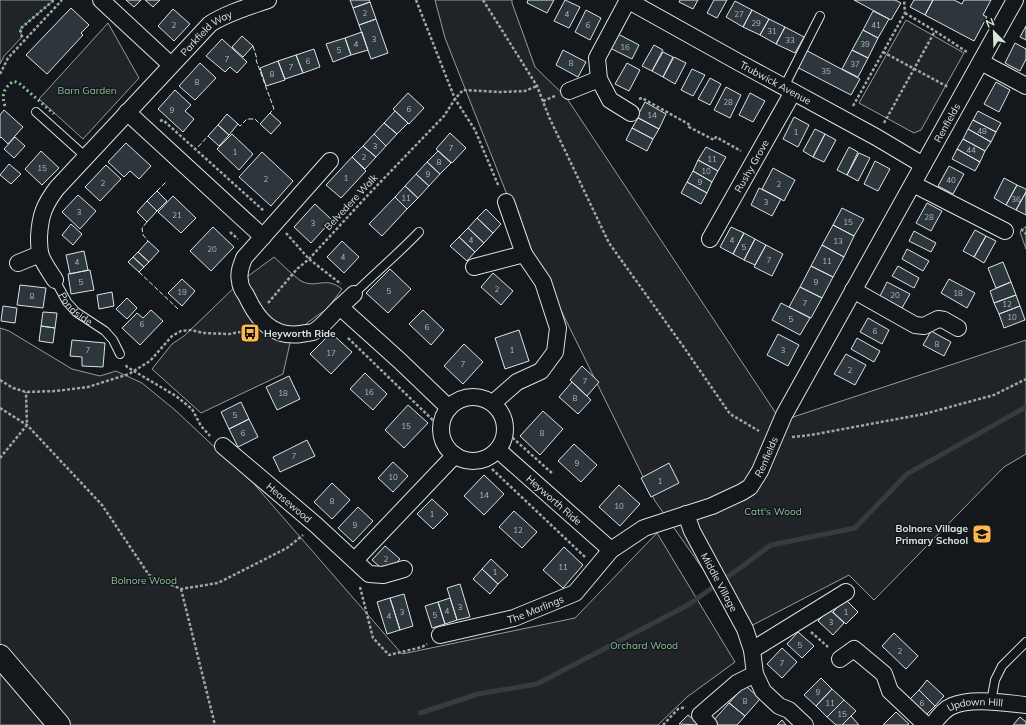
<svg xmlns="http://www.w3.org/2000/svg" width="1026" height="725" viewBox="0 0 1026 725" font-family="Mulish,sans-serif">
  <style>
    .green { fill: #202428; stroke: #939e99 }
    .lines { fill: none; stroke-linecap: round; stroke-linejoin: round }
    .stream { stroke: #363b3e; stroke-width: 5 }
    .building { fill: #2c363c; stroke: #d8e6dc }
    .lane-casing { stroke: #d8e6dc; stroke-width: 10 }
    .street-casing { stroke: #d8e6dc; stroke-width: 18 }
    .highway-casing { stroke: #d8e6dc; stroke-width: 24 }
    .path { stroke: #9da8a2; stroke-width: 2.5; stroke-dasharray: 3 2; stroke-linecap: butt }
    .lane { stroke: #14181c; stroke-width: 8 }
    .street { stroke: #14181c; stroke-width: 16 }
    .highway { stroke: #14181c; stroke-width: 22 }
    .hedge { stroke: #8ac095; stroke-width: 3; stroke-dasharray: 2 3; stroke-linecap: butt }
    .fence { stroke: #d8e6dc; stroke-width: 1; stroke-dasharray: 5 2; stroke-linecap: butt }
    .labels { text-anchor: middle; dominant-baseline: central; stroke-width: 3; stroke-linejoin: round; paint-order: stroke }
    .number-label { font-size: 8px; fill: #adbab4 }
    .street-label { font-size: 10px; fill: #d8e6dc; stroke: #14181c }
    .park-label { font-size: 10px; fill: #8ac095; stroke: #14181c }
    .poi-label { font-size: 10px; font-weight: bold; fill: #d8e6dc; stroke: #14181c; text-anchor: start }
  </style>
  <rect width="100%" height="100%" fill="#14181c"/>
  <path class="green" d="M0,0H54L20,29L22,37L4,56L0,64Z
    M435,0H512V3L535,67L566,97L781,421L1026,340V454L1004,467L874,600L849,575L745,629L655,501L519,225L445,38Z
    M906,20L964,53L921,130L914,133L859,103Z
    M108,23L139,78L83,139L39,99Z
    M1026,226V249L1020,232Z
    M274,257C281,263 295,278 303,282C318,288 326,276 342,289L328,308L307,323L290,343L283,374L201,413L152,369L172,344L184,336L240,282Z
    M0,328L9,331L72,369L100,376L116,371L142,383L175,410L254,484L402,654L575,618L657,533L735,662L687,697L658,725H0Z"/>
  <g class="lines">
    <path class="stream" d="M420,713L478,694L537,684L688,605L740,568L771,545L855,528L907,474L1026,407"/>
  </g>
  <path class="building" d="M126,0H141L134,7Z
    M145,0H160L153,7Z
    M350,0H369L370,2L353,8Z
    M528,0H554L547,13L527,3Z
    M565,0L580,7L569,28L554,21Z
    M680,0H698L693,9L679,2Z
    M714,0H727L717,18L707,13Z
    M854,0H895L901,3L891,20Z
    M914,0H933L925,15L910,7Z
    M933,0H954L962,4L964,0H991L983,15L987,17L974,41L925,15Z
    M735,1L752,10L743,27L726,17Z
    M370,2L376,19L359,25L353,8Z
    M71,8L89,25L81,33L83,35L47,74L26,55Z
    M173,9L190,24L174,41L158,26Z
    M586,10L601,18L590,40L575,32Z
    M752,10L769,19L760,35L743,27Z
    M873,11L889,19L878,38L863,30Z
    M376,19L388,53L371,59L359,25Z
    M769,19L785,27L776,44L760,35Z
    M1026,26V40L1020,37Z
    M785,27L804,37L795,53L776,44Z
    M863,30L878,38L868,58L852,50Z
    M362,32L368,50L351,55L345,38Z
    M618,34L639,45L632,59L610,48Z
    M242,36L253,46L243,57L232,47Z
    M345,38L351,55L333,62L326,44Z
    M222,39L247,62L237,73L230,67L225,72L206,56Z
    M1015,43L1026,49V59L1020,71L1005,63Z
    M654,45L663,50L652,71L642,66Z
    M800,47L860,79L851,95L791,64Z
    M314,49L320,67L303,73L296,55Z
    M563,50L586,62L578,77L556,65Z
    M852,50L868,58L858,77L842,69Z
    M663,52L673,57L663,77L652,71Z
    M296,55L303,73L285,79L278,61Z
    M674,57L686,63L675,84L663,77Z
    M278,61L285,80L266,86L260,68Z
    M200,63L216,78L195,100L179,86Z
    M627,63L640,70L629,91L615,84Z
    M692,69L705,75L693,96L681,90Z
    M710,78L721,84L710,105L698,99Z
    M996,82L1010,90L999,112L984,104Z
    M726,87L741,95L730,118L714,110Z
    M175,90L191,105L185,111L194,119L183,132L158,109Z
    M408,93L424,108L409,124L393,109Z
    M750,93L765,101L753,122L739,115Z
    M645,102L666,114L659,129L637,117Z
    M4,110L23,127L8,144L1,137L0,138V115Z
    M395,111L408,123L397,134L384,123Z
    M978,111L1001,123L996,132L973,120Z
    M270,113L281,123L271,134L260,124Z
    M227,114L238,124L229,135L218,125Z
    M794,117L809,125L798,147L783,139Z
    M638,118L659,129L653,139L632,128Z
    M973,120L996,132L991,142L968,129Z
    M384,123L397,134L386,146L374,134Z
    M218,125L229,135L219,146L208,136Z
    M632,128L653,139L647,151L626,140Z
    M815,129L825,134L813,157L803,151Z
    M968,129L991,142L985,151L963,139Z
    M450,133L466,148L452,163L436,149Z
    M232,134L253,154L239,170L217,149Z
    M374,134L386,146L376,157L363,146Z
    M825,134L836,140L824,162L813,157Z
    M15,137L25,146L14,158L4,149Z
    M963,139L985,151L980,162L957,149Z
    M126,143L151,166L139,179L130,171L124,177L108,162Z
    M363,146L376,157L365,169L352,157Z
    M706,147L726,157L718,171L698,160Z
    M849,147L858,152L847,175L837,170Z
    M957,149L980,162L975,171L952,159Z
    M41,151L59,168L42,185L25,169Z
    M438,151L451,163L440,174L427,162Z
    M262,152L293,181L271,206L239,177Z
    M859,153L870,158L858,181L847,175Z
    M352,157L366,171L341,198L326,185Z
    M698,160L718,171L712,182L693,171Z
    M875,161L890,169L878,191L864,184Z
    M427,162L440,174L429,186L416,174Z
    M9,164L21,174L11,184L0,175Z
    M106,165L121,179L100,201L85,187Z
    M949,166L964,174L953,194L938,186Z
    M773,168L795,180L784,201L762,189Z
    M693,171L712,182L707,193L687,182Z
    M416,174L429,186L418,198L405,186Z
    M1004,178L1017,185L1006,205L994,198Z
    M687,182L707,193L701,204L681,193Z
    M1017,185L1026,189V192L1016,210L1006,205Z
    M405,186L418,198L407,209L395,197Z
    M759,188L781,199L772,216L751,205Z
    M157,191L167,201L157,211L147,201Z
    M1026,192V215L1016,210Z
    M78,195L96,211L80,229L62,212Z
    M173,196L196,218L181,233L158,212Z
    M395,197L407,209L382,236L369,224Z
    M147,201L157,211L147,222L137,212Z
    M927,203L942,211L931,231L916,223Z
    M315,204L332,220L311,243L294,227Z
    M842,208L864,219L854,236L833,225Z
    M486,209L501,224L493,233L477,218Z
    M477,218L493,233L484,243L468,228Z
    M71,224L82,234L73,245L62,235Z
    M833,225L854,236L844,257L822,245Z
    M213,227L234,247L211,271L190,251Z
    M731,227L744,233L733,254L720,247Z
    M468,228L484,243L475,252L459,237Z
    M975,230L986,236L974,257L963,251Z
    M914,231L936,243L931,252L909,241Z
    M744,233L755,239L744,260L733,254Z
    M986,236L996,241L984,263L974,257Z
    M459,237L475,252L467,261L450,246Z
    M755,239L766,245L755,265L744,260Z
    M148,241L159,251L149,262L138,252Z
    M342,241L359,257L344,273L327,257Z
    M766,245L783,254L772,276L754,267Z
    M822,245L844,257L833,277L811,266Z
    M907,249L929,261L923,271L902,259Z
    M84,251L88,270L70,274L66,255Z
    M138,252L149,262L144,267L133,257Z
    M133,257L144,267L139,272L128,262Z
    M1003,262L1011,282L996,288L988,268Z
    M811,266L833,277L822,298L800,287Z
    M898,266L919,278L914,288L892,276Z
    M390,269L411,289L388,313L366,293Z
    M90,270L94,290L71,294L68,274Z
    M493,273L513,291L501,305L481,287Z
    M182,279L195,291L182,306L168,293Z
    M949,279L975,293L967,308L941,293Z
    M887,282L910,294L902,308L880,296Z
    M1011,282L1016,295L994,303L990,291Z
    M20,285L46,288L43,308L17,305Z
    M800,287L822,298L811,318L789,307Z
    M112,292L114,306L99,309L97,295Z
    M1016,295L1020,306L999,314L994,303Z
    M127,298L137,308L127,319L116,309Z
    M781,303L810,318L800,335L772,320Z
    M3,306L17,308L15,323L1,321Z
    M1020,306L1025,320L1004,328L999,314Z
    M151,310L163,321L140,345L122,328L137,313L143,318Z
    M423,310L444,330L431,345L409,324Z
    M43,312L57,313L55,328L41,326Z
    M868,318L889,330L882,344L860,332Z
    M41,326L55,328L53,343L39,341Z
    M519,330L529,361L505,369L495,338Z
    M931,331L951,342L944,356L923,345Z
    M331,333L352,352L331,374L310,354Z
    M778,334L799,345L788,366L767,355Z
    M857,338L880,351L874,362L851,349Z
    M72,340L105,343L103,367L82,366V357L70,356Z
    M464,344L483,362L463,384L444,366Z
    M846,354L866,365L855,385L834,374Z
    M582,366L599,382L587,396L570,380Z
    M365,373L387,394L373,410L350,389Z
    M289,376L300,399L277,410L266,387Z
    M572,382L591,400L578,414L559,397Z
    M241,402L249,419L229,429L221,412Z
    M408,405L428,423L404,448L385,430Z
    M543,411L563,429L540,455L520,436Z
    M249,419L258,437L238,447L229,429Z
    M307,440L315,456L280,472L273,457Z
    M574,444L597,465L581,482L558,461Z
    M393,462L408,476L393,492L378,478Z
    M669,463L679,483L651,497L641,478Z
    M484,475L504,494L484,515L464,496Z
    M332,483L350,500L332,519L314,502Z
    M619,485L640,504L620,526L599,507Z
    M432,499L448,514L433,529L417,514Z
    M358,507L373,521L353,542L338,528Z
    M514,511L537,532L522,548L499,527Z
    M385,546L400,559L387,573L372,560Z
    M564,547L583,565L563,588L543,570Z
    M491,559L508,575L498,584L482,569Z
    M482,569L498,584L490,594L473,579Z
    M460,584L470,617L457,620L447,588Z
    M404,594L413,626L400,630L390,598Z
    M390,598L400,630L387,634L377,602Z
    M450,598L457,620L445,624L438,602Z
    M845,599L858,612L846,624L833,612Z
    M438,602L445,624L432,628L425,606Z
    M829,609L844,623L833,635L818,621Z
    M798,632L814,646L802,658L787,644Z
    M894,633L918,656L906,669L882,646Z
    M782,648L797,662L782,678L767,664Z
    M821,678L832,689L816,706L804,695Z
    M927,680L944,696L935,706L919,690Z
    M745,685L760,699L745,716L729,703Z
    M832,689L844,700L827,717L816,706Z
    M919,690L935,706L926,715L909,700Z
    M844,700L856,711L842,725H836L827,717Z
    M729,703L745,716L737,725H718L713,721Z
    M896,712L909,724L907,725H883Z
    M688,715L700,725L679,724Z
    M851,716L859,725H842Z
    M1020,717L1026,722V725H1013Z
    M782,720L786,725H777Z"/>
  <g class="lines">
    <g class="lane-casing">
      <g id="lane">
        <path d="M784,87L820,16"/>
        <path d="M36,112L86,157"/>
        <path id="s1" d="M55,280L67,302L76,312L105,331L113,340L120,354"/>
        <path d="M354,294C375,273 398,254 419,232"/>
        <path d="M991,702L995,680L1002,666L1026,642"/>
      </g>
    </g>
    <g class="street-casing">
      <g id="street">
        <path d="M101,0L171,65"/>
        <path id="s2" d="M627,0L740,63L876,137L923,165"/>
        <path d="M628,0L597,58L599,79L610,100L631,113"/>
        <path d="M981,62L1026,86"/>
        <path d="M569,91L599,79"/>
        <path d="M127,112L263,237"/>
        <path d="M330,161L244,258C241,266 238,273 240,281C240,286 243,291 246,295C257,319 272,338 301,334C305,333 310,333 313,332C323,327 332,314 340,307L400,361L449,408"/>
        <path d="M913,184L1005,231"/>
        <path id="s3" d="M710,239L793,92"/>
        <path d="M18,263L40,254"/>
        <path d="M474,267L524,254"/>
        <path id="s4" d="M55,280C50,272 44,264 41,256C39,250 39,243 39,237C40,216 44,205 57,188L210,24C227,13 248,7 268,0"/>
        <path d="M853,290L915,325L924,326L938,319L944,320L958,328"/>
        <path d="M340,307L354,294"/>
        <circle cx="473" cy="429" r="32"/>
        <path d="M493,403L517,382L541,371L555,352L558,328L543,282L524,254L506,202"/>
        <path id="s5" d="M223,446L316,525L369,574L383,575L404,569"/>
        <path id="s6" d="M498,450L611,550"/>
        <path id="s7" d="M686,514L692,531L745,629L752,650L755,674L763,691L779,706L789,710L805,725"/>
        <path d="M355,560L455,455"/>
        <path id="s8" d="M440,635L514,618L575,593L611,550L644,528L712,506L742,492L750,487L760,471L784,415L1015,0"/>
        <path d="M752,650L846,592"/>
        <path d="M840,659L854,649L884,674L890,691L926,725"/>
        <path d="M709,725L700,715L737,683L755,674"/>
        <path id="s9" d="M932,725C938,718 944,709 952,706C971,697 1005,703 1026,705"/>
      </g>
    </g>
    <g class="highway-casing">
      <path id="highway" d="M0,656L59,725"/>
    </g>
    <path class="path" d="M416,0L455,99L475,130L499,187
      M483,0L537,86L549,117L609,243L683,346L730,414L759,431
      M905,13L935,31L967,52
      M883,52L948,87
      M0,74L8,58L62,0
      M639,99L642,98L690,125L689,127L714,140L716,137L741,151
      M543,101L555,96
      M853,106L905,13L904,0
      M160,121L163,120L264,211
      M884,123L935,31
      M1021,229L1026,234
      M230,232L238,239
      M286,233L309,259L341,284
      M268,303L297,269L309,259L367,196L444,116L455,99L463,90L500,92L525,91L537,86
      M348,338L441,428
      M126,365L127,367L176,396L192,409L201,426L210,436
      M0,380L13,388L26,392L56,391L88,387L129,374L150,361L172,336L181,331L191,330L203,333L229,334L240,332L248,327
      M0,408L27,425L102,505L149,575L181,589L218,583L287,548L303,535
      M505,431L553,474
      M792,437L811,435L924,414L994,395L1026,379
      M0,458L27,425L26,392
      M492,469L585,557
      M360,587L373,638L389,655L422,647L427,644
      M181,589L215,725
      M811,632L828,647
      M663,725L678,709L686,707"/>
    <use href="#lane" class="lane"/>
    <use href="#street" class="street"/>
    <use href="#highway" class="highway"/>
    <path class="hedge" d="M22,37L20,29L54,0
      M5,106C1,95 4,87 14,81L20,84L54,114"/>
    <path class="fence" d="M253,46L257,59L256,60L274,109L270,113
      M238,124L240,126L247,119H255L260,124
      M198,147L208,136
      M157,191L167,181
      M147,222L142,228L143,235L148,241
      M139,272L178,309"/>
  </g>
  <defs>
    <g id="bus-square" transform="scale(1)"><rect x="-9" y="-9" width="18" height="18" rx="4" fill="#ffb74d" stroke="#14181c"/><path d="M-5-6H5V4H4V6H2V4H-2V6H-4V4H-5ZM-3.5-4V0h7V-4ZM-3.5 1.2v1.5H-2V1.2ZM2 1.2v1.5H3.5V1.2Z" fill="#111"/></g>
    <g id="school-square" transform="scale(1)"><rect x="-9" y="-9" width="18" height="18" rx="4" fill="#ffb74d" stroke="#14181c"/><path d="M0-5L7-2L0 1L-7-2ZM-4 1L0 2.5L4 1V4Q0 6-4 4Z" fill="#111"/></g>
  </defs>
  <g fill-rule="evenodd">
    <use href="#bus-square" x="250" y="333"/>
    <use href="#school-square" x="982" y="534"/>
  </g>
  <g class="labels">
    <g class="number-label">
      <text x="365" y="13">2</text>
      <text x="567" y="14">4</text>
      <text x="739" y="14">27</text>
      <text x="756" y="23">29</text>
      <text x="174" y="25">2</text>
      <text x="588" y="25">6</text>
      <text x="876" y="25">41</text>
      <text x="772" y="31">31</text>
      <text x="374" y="39">3</text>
      <text x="790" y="40">33</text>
      <text x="356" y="44">4</text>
      <text x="865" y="44">39</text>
      <text x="625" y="47">16</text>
      <text x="339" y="50">5</text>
      <text x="227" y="59">7</text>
      <text x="308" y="61">6</text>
      <text x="571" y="63">8</text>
      <text x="855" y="64">37</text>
      <text x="291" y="67">7</text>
      <text x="826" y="71">35</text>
      <text x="272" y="74">8</text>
      <text x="197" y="82">8</text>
      <text x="728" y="102">28</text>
      <text x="409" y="109">6</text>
      <text x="172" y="110">9</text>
      <text x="652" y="115">14</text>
      <text x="982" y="131">48</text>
      <text x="796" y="132">1</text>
      <text x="375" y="146">3</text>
      <text x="451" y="148">7</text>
      <text x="971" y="150">44</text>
      <text x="235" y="152">1</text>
      <text x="364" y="157">2</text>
      <text x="712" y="159">11</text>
      <text x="439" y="162">8</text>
      <text x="42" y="168">15</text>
      <text x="706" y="171">10</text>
      <text x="428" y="174">9</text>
      <text x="346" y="178">1</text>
      <text x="266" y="179">2</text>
      <text x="951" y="180">40</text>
      <text x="700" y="182">9</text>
      <text x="103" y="183">2</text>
      <text x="779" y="184">2</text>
      <text x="406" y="198">11</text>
      <text x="1016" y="199">36</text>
      <text x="766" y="202">3</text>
      <text x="79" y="212">3</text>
      <text x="177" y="215">21</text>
      <text x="929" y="217">28</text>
      <text x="848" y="222">15</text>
      <text x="313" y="223">3</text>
      <text x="471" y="240">4</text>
      <text x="732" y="240">4</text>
      <text x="838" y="241">13</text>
      <text x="744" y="247">5</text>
      <text x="212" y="249">20</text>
      <text x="343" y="257">4</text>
      <text x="769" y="260">7</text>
      <text x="827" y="261">11</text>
      <text x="77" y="262">4</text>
      <text x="81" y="282">5</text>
      <text x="816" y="282">9</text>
      <text x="497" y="289">2</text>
      <text x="389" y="291">5</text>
      <text x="182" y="292">19</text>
      <text x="958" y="293">18</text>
      <text x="895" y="295">20</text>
      <text x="32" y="296">8</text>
      <text x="805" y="303">7</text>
      <text x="1007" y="304">12</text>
      <text x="1012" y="317">10</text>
      <text x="791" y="319">5</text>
      <text x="142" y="324">6</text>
      <text x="427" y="327">6</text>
      <text x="875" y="331">6</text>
      <text x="937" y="344">8</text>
      <text x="88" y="350">7</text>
      <text x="512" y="350">1</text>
      <text x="783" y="350">3</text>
      <text x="331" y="353">17</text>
      <text x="463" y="364">7</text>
      <text x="850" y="370">2</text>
      <text x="585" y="381">7</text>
      <text x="369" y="392">16</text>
      <text x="283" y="393">18</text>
      <text x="575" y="398">8</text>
      <text x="235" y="415">5</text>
      <text x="406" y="426">15</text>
      <text x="243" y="433">6</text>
      <text x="542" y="433">8</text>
      <text x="294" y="456">7</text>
      <text x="577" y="463">9</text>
      <text x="393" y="477">10</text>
      <text x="660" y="481">1</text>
      <text x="484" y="495">14</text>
      <text x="332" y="501">8</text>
      <text x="619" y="506">10</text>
      <text x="432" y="514">1</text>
      <text x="355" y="525">9</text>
      <text x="518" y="530">12</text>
      <text x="386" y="559">2</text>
      <text x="563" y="567">11</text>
      <text x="495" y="572">1</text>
      <text x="460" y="607">3</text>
      <text x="447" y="611">4</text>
      <text x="402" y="612">3</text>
      <text x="846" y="612">1</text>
      <text x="435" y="615">5</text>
      <text x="389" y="616">4</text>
      <text x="831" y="622">3</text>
      <text x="800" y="645">5</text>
      <text x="900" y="651">2</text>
      <text x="782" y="663">7</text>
      <text x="818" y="692">9</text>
      <text x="745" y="701">8</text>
      <text x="830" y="703">11</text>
      <text x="922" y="703">6</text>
      <text x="842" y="714">15</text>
    </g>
    <g class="street-label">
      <text stroke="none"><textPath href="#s4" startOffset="316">Parkfield Way</textPath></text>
      <text stroke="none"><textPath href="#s2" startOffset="170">Trubwick Avenue</textPath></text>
      <text stroke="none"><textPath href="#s8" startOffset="766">Renfields</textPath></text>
      <text stroke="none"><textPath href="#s3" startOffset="84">Rushy Grove</textPath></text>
      <text transform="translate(351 202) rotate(-47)">Belvedere Walk</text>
      <text stroke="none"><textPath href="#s1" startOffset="36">Pondside</textPath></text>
      <text stroke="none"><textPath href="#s8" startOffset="386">Renfields</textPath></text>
      <text stroke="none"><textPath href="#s6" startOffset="75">Heyworth Ride</textPath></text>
      <text stroke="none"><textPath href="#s5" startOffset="87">Heasewood</textPath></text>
      <text stroke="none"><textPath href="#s7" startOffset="76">Middle Village</textPath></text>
      <text stroke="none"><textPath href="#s8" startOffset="99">The Marlings</textPath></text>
      <text stroke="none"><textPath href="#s9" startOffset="51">Updown Hill</textPath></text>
    </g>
    <g class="park-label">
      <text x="87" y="90">Barn Garden</text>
      <text x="773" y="511">Catt's Wood</text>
      <text x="144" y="580">Bolnore Wood</text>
      <text x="644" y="645">Orchard Wood</text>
    </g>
    <g class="poi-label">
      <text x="264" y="333">Heyworth Ride</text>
      <text x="968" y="528" text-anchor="end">Bolnore Village<tspan x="968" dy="12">Primary School</tspan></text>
    </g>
  </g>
  <g transform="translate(994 32) rotate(337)" stroke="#14181c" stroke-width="3" paint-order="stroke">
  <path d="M0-3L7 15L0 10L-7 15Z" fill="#d8e6dc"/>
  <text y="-6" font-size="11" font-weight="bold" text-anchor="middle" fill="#d8e6dc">N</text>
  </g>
</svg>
